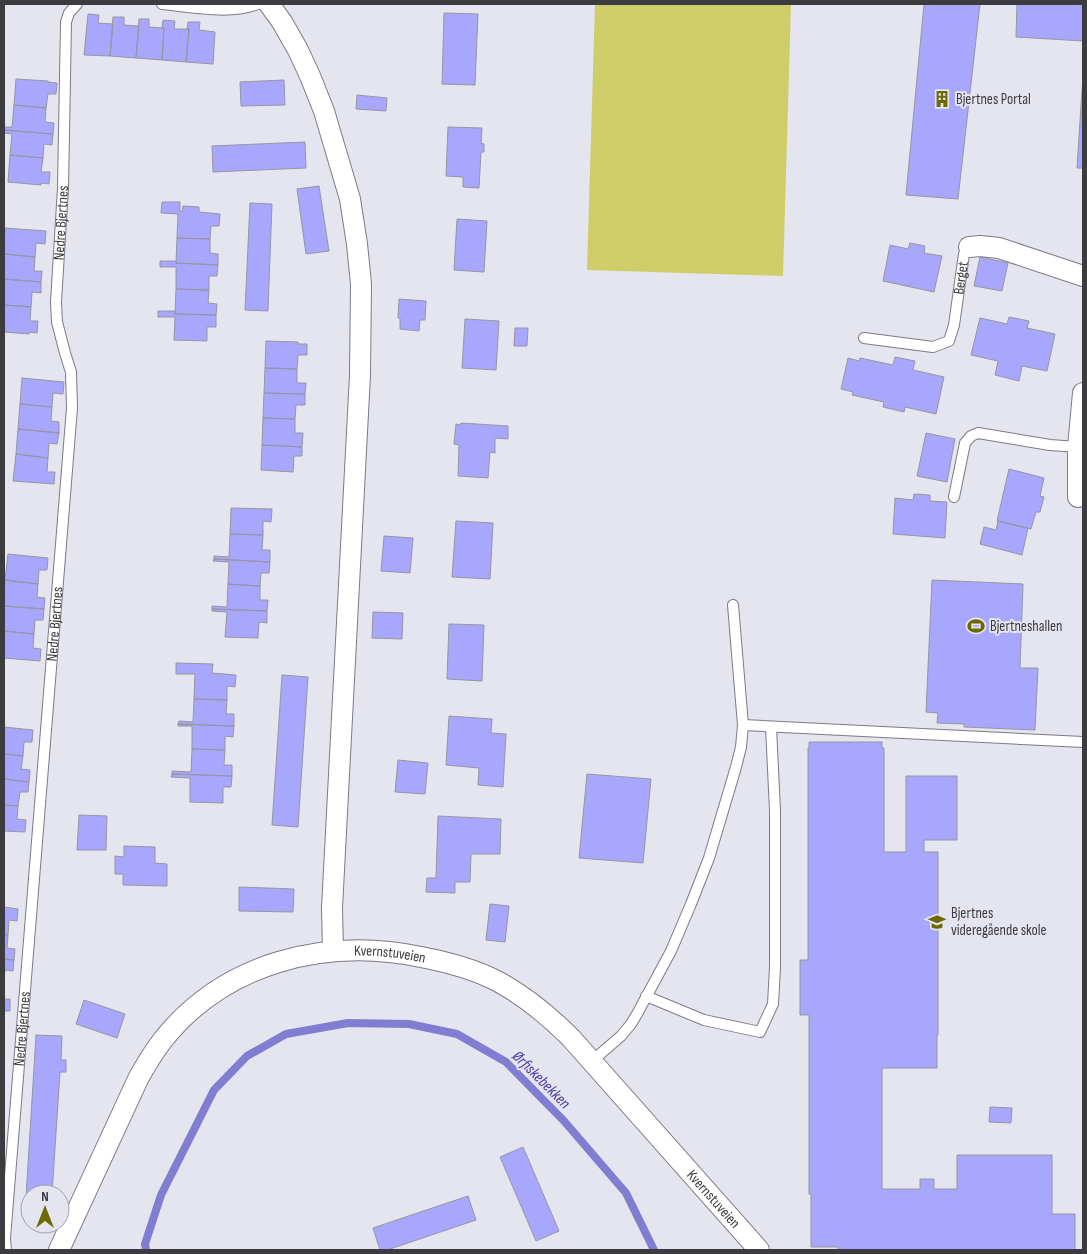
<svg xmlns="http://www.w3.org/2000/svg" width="1087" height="1254" viewBox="0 0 1087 1254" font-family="'Sofia Sans Condensed',sans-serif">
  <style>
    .green { fill: #cfcd69 }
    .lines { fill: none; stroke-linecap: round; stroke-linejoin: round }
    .stream { stroke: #817dd0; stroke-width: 8 }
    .building { fill: #a9a6fd; stroke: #9696a1 }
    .service-casing { stroke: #7a7b85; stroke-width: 12 }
    .minor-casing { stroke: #7a7b85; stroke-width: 22 }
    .service { stroke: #fff; stroke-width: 10 }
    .minor { stroke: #fff; stroke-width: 20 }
    .labels { text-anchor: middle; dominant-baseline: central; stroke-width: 4; stroke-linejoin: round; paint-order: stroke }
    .poi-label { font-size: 15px; fill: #3b3b40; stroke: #e5e5f0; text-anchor: start }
    .street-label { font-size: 15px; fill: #3b3b40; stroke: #e5e5f0 }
    .water-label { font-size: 16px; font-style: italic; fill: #493a9d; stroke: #e5e5f0 }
  </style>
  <rect width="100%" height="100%" fill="#e5e5f0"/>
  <path class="green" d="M595,4H791L783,276L587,270Z"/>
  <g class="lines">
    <path class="stream" d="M146,1250L145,1244L161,1195L214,1090L247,1056L286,1034L348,1023L409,1024L457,1034L506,1062L564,1121L626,1193L654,1250"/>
  </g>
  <path class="building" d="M924,4H980L958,199L906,195Z
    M1017,4H1083V41L1016,37Z
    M444,13L478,14L475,85L442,84Z
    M88,14L99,15L98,23L113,24L110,56L84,55Z
    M113,17H124V25L139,26L136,58L110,56Z
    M139,19H149V27L164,28L162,60L136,58Z
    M163,20L175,21L174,29H189L186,62L162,60L164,28H162Z
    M188,22H200L199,30L215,32L213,64L186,62L189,29H187Z
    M1083,75V168H1077Z
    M16,79L48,81V82L57,83L56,94H48L46,108L14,105Z
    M284,80L285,105L241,106L240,82Z
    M357,95L387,98L386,111L356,109Z
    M14,105L46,108L45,122L54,123L53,134L4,130V127H12Z
    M448,127L482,128L481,143L484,144V152H481L479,188L463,187V177L446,176Z
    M4,130L53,134L52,145L44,144L43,158L10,155L12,134L4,133Z
    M305,142L306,168L213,172L212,146Z
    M10,155L43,158L41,172H50L49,184L41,183V185L8,182Z
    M319,186L329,251L306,254L297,189Z
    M162,202H180V211L182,212L183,206L199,207V212L220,214L219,226H211L210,239L177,238L178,214L161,213Z
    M250,203L272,204L268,311L245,310Z
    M457,219L487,221L484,272L454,270Z
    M5,228L46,231L45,244L36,243L35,257L4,254Z
    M177,238L210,239V253L218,254V265L176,263Z
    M910,243L925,246L924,253L942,256L934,292L883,281L890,245L908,249Z
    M4,254L35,257L34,271H42L41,282L4,279Z
    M980,257L1008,263L1002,291L974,286Z
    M160,261H176V263L218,265L217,276H209V290L176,289V267H160Z
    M4,279L41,282V293L32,292L31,307L4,305Z
    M176,289L209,290L208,303L217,304L216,315L175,314Z
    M399,299L426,301L425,320H420L419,331L400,329V318H398Z
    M4,305L31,307L30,321H38L37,333L29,332V334L4,332Z
    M158,311H175V314L216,315V327H207V341L174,340L175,317H158Z
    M1009,317L1029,321L1027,328L1055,334L1047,371L1022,366L1019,381L995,375L998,361L971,355L980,318L1007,324Z
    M465,319L499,321L496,370L462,368Z
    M515,328H528L527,346H514Z
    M266,341L298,342V344H307V355H298L297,369L265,368Z
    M895,357L915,361L913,370L944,377L936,414L905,407L904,412L883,407L884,402L852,395L853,392L841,389L848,358L859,361L860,358L893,365Z
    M265,368L297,369V383H306L305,394L264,393Z
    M22,378L64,382L63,394L53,393L52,407L20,404Z
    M264,393L305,394V405H296L295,419L263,418Z
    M20,404L52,407L51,421L59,422V433L18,429Z
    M263,418L295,419V433H303L302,447L262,445Z
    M461,423L508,426V439L495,438V453L490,452L488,478L458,476L459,445L454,444L456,424L460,425Z
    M18,429L59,433L57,444L49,443L48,458L16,454Z
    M926,433L955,439L947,482L917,476Z
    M262,445L302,447V456H294L293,472L261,470Z
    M16,454L48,458L47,472H55L54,484L13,481Z
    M1009,469L1044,478L1040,496L1044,497L1040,512H1036L1031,529L997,521Z
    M914,494L930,495V501L947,502L945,538L893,534L895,498L913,500Z
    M231,508L272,509L271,522L263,521V535L230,534Z
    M456,521L493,523L490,579L452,577Z
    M998,521L1028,528L1022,555L980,544L984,527L996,530Z
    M230,534L263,535L262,550H270V562L214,559V556L229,557Z
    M384,536L413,538L410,573L381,571Z
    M8,554L48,558L47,570H39L38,584L5,580Z
    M214,559L270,562L269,573H261L260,586L228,584L229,562L213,561Z
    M5,580L38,584L37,597L45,598L44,609L4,606Z
    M932,580L1023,584L1020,668H1038L1035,730L964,727V724L937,723L938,713L926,712Z
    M228,584L260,586V600H268L267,611L212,609V606L227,607Z
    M4,606L44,609L43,620H35L34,634L4,631Z
    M212,609L267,611V623L259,622L258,638L225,637L227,612L212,611Z
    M373,612L403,613L402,639L372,638Z
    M449,624L484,625L482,681L447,679Z
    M4,631L34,634L33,648L41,649L40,661L4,658Z
    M176,663L213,664L212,673L236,675L235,687L227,686V700L194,699L195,674H176Z
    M282,675L308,677L298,827L272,825Z
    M194,699L227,700L226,714H234V726L178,724L179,721L193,722Z
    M449,716L492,719L491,733L506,734L503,787L478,785L479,768L446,765Z
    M178,724L234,726L233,737L225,736V750L192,749V726H178Z
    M4,727L33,730L32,742H24L23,756L4,754Z
    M809,742H882V748H884V852H906V776H957V840H924V852H938V1035H937V1068H882V1189H920V1179H934V1189H957V1155H1052V1214H1075V1250H838V1247H811V1194H809V1015H800V960H808V748H809Z
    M192,749L225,750L224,765H232V776L172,774V771L191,772Z
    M4,754L23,756L21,769L30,770L29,782L4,779Z
    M398,760L428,763L425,794L395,792Z
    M172,774L232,776L231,787H223V803L190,802V778L171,777Z
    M587,774L651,779L643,863L579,858Z
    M4,779L29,782L28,792H20L18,806L4,805Z
    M4,805L18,806L17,819L26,820L25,832L4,831Z
    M79,815L107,816L106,850H77Z
    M438,816L501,819L500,854H471L470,882H455V893L426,892L427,878H436Z
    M124,846L155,847V863L167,864V886L123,885V874H115V856L124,857Z
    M239,887L294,889L293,912L239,911Z
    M490,904L509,906L505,942L486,940Z
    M4,907L18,909L17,921L9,920L8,935L4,934Z
    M4,934L8,935L7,948L15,949L14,960L4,959Z
    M4,959L14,960L13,971L5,970L4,979Z
    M4,999H10V1011H4Z
    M84,1000L125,1014L117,1038L76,1024Z
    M36,1035L62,1036L61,1060H66V1072H60L52,1194H30V1197H26Z
    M990,1107L1012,1108L1011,1123L989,1122Z
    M523,1147L559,1231L536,1241L500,1157Z
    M468,1196L476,1220L387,1250H380L373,1228Z"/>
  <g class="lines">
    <g class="service-casing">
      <g id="service">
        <path d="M162,4C192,7 230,15 258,4"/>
        <path id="s1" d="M864,338L933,347L949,341L954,325L964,254L969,247"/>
        <path d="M954,497L965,443L971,436L978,433L1050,445L1078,447"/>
        <path d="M743,725L1083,742"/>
        <path d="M646,996L704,1020L760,1032L773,1004L775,967V811L771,727"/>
        <path d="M592,1061L621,1036L631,1024L637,1014L671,951L691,904L709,858L736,767L741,747L743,725L733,605"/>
        <path id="s2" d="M6,1250L5,1238L72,408L71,372L65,353L57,322L56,302L63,188L66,22L69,13L77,4"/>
      </g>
    </g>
    <g class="minor-casing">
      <g id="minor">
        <path d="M269,4L282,22L298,50L310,76L324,111L350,199L357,244L361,284L360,375L332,908L333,951"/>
        <path d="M969,247L980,246L999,248L1083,276"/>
        <path d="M1078,497V447L1083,393"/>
        <path id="s3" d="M59,1250L138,1079C145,1066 153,1053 162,1041C224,962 326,937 421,957C447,962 474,969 497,981C525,996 549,1016 571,1038L759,1250"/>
      </g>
    </g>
    <use href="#service" class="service"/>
    <use href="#minor" class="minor"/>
  </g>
  <defs>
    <g id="building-bare" transform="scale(1.35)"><path d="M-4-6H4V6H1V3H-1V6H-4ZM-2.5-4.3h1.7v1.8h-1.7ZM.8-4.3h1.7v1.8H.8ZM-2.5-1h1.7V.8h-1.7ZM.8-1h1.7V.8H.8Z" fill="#6d6a04" stroke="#e5e5f0" stroke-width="2.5" paint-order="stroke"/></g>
    <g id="stadium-bare" transform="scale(1.35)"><path d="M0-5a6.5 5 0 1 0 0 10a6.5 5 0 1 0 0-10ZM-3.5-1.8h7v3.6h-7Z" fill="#6d6a04" stroke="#e5e5f0" stroke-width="2.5" paint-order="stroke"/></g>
    <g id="school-bare" transform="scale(1.35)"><path d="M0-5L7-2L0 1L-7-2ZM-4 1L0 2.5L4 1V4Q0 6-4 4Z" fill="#6d6a04" stroke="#e5e5f0" stroke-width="2.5" paint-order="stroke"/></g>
  </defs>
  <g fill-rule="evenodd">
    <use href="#building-bare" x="942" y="99"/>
    <use href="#stadium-bare" x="976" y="626"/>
    <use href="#school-bare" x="937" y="922"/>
  </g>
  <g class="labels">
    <g class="poi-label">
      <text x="956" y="99">Bjertnes Portal</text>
      <text x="990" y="626">Bjertneshallen</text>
      <text x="951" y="913">Bjertnes<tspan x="951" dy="17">videregående skole</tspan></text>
    </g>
    <g class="street-label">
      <text stroke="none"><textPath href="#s2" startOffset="1032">Nedre Bjertnes</textPath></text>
      <text stroke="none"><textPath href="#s1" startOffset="151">Berget</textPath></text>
      <text stroke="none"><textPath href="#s2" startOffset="628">Nedre Bjertnes</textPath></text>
      <text stroke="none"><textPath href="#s3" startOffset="489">Kvernstuveien</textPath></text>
      <text stroke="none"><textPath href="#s2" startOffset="222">Nedre Bjertnes</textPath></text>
      <text stroke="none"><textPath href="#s3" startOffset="909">Kvernstuveien</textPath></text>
    </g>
    <g class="water-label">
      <text transform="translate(541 1080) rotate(45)">Ørfiskebekken</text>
    </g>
  </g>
  <rect width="1087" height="1254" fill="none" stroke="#3b3b40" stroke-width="10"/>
  <g transform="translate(45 1209)"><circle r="24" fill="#e5e5f0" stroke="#a1a1aa"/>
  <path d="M0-4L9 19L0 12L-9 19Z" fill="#6d6a04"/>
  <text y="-8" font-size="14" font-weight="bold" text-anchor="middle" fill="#3b3b40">N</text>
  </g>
</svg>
